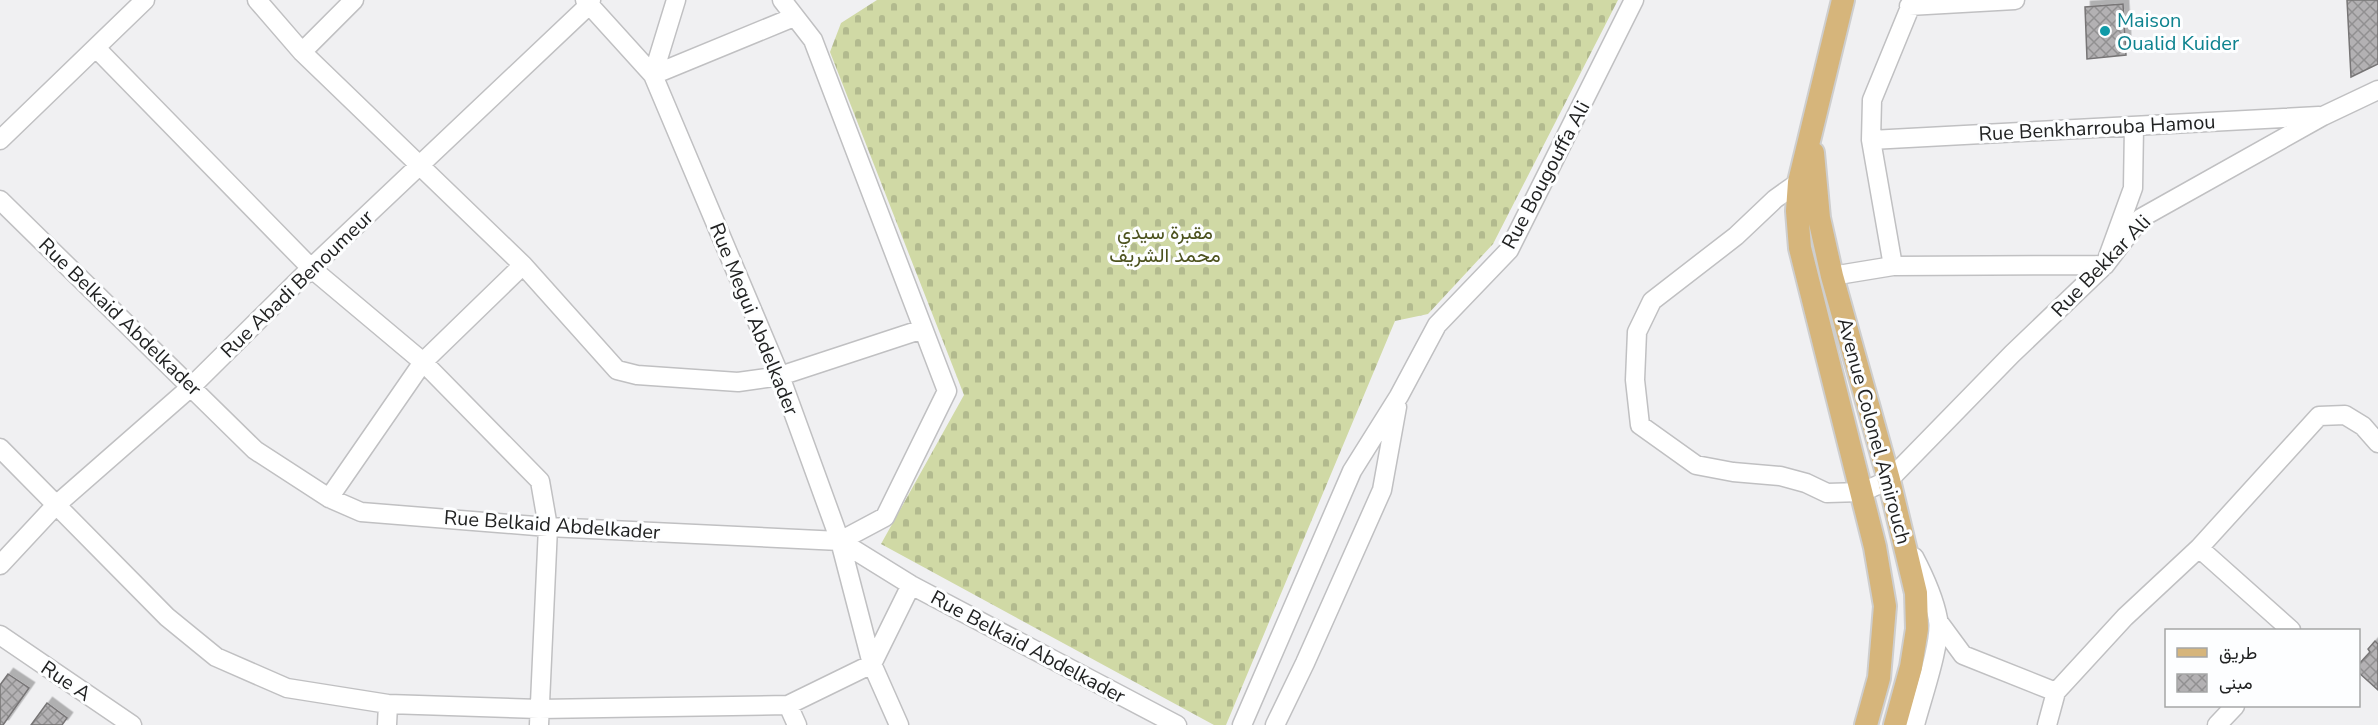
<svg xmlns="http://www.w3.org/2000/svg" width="2378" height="725" viewBox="0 0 2378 725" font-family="'Nunito Sans',Vazirmatn,sans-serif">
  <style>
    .cemetery { fill: url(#cemetery-stones) }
    .building { fill: url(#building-cross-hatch); stroke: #777576; stroke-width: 1.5; filter: url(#shadow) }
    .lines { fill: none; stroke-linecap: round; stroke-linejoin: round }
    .minor-casing { stroke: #c0c0c2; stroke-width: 21 }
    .major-casing { stroke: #cecece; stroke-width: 26 }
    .minor { stroke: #fff; stroke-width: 18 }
    .major { stroke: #d6b57b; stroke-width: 22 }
    .culture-dot { fill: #0f9aa8; stroke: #fdfeff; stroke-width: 2 }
    .labels { text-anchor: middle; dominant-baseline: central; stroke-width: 6; stroke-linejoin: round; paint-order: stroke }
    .culture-label { font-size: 20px; fill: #0d838f; stroke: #fdfeff; text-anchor: start }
    .street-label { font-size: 20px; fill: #212222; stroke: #fdfeff }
    .park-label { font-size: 20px; fill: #4c521e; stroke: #fdfeff }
  </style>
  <defs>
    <pattern id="cemetery-stones" width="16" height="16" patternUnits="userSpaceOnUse" patternTransform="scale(1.5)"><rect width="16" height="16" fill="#d0d9a5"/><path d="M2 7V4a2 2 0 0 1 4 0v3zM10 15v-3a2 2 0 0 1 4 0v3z" fill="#b2ba8e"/></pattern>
    <pattern id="building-cross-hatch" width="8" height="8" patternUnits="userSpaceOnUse" patternTransform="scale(1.5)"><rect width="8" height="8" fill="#b3b1b3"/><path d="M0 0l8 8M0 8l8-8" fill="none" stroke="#919091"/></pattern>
    <filter id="shadow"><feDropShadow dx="5.5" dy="-5.5" stdDeviation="0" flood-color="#0004"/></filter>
  </defs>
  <rect width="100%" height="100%" fill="#f0f0f2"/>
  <path class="cemetery" d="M877,0H1618L1493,244L1428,314L1395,321L1226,725H1214L881,544L964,395L830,52L841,23Z"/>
  <path class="building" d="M2347,0H2378V64L2351,77Z
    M2123,4L2126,55L2087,59L2085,7Z
    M2375,641L2378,644V690L2358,672V665L2370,652L2368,649Z
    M8,674L29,688L3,725H0V685Z
    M47,703L67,718L62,725H31Z"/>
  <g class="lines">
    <g class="minor-casing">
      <path id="minor" d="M257,0L302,52L523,265L617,370L637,375L738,382L780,376L923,329
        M585,0L653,75L780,376L840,541L872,664L899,725
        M782,0L813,40L947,391L885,517L840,541
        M1909,6L2015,0
        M97,49L311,268L423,362L540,481L548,527L539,725
        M302,52L354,0
        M653,75L794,17
        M653,75L676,0
        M0,140L145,0
        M1871,140L2319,116
        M1799,182L1775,199L1736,236L1652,301L1637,332L1635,380L1640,425L1696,465L1733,472L1780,476L1806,483L1827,493L1862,492L1889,480L2012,354L2105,265L2141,218L2323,116L2378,90
        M0,200L255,450L329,498L361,512L548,527L840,541L911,585L1177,725
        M1893,266L1871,140L1872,100L1913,0
        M1832,276L1893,266L2105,265L2133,188L2134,126
        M0,448L167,617L216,657L287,688L388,704L539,709L788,705L872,664L911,585
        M329,498L423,362L523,265
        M2199,548L2291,630
        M1914,557C1924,576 1934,598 1938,619C1942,642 1921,701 1915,725
        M0,565L55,506L192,386L311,268L589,5L591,0
        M1938,621L1963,655L2056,692
        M0,635L132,725
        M788,705L797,725
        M387,725L388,704
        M1242,725L1352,471L1399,396L1437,325L1509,250L1634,0
        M1275,725L1305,663L1382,490L1397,407
        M2047,725L2056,692L2125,617L2199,548L2319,416L2345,415L2363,426L2378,443
        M2217,725L2235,706"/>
    </g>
    <g class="major-casing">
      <path id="major" d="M1843,0L1799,182L1797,211L1800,248L1875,547L1885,606L1879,678L1866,725
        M1813,153L1819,218L1832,276L1889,480L1916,593L1917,629L1911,667L1895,725"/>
    </g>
    <use href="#minor" class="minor"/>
    <use href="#major" class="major"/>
  </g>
  <circle class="culture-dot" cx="2105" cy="31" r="6"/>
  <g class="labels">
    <g class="culture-label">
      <text x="2117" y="20">Maison<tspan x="2117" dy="23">Oualid Kuider</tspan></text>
    </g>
    <g class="street-label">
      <text transform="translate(2097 128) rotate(-3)">Rue Benkharrouba Hamou</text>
      <text transform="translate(1546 175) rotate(-62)">Rue Bougouffa Ali</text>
      <text transform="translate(2101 266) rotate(-46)">Rue Bekkar Ali</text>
      <text transform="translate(297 284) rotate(-44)">Rue Abadi Benoumeur</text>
      <text transform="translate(120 317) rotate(44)">Rue Belkaid Abdelkader</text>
      <text transform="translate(754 319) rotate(68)">Rue Megui Abdelkader</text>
      <text transform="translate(1874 431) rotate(75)">Avenue Colonel Amirouch</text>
      <text transform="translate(552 525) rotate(4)">Rue Belkaid Abdelkader</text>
      <text transform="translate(1028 647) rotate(28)">Rue Belkaid Abdelkader</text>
      <text transform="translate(66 681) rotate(34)">Rue A</text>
    </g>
    <g class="park-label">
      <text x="1165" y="232">مقبرة سيدي<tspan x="1165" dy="23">محمد الشريف</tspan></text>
    </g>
  </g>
  <rect x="2165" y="629" width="195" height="78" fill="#fdfeff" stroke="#a5a6a7" stroke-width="1.5"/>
  <rect x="2177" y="648" width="30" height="9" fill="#d6b57b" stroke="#a5a6a7" stroke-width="1.5"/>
  <text x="2219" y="659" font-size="18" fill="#212222">طريق</text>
  <rect x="2177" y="674" width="30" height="18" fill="url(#building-cross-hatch)" stroke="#a5a6a7" stroke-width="1.5"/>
  <text x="2219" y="689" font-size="18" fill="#212222">مبنى</text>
</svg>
